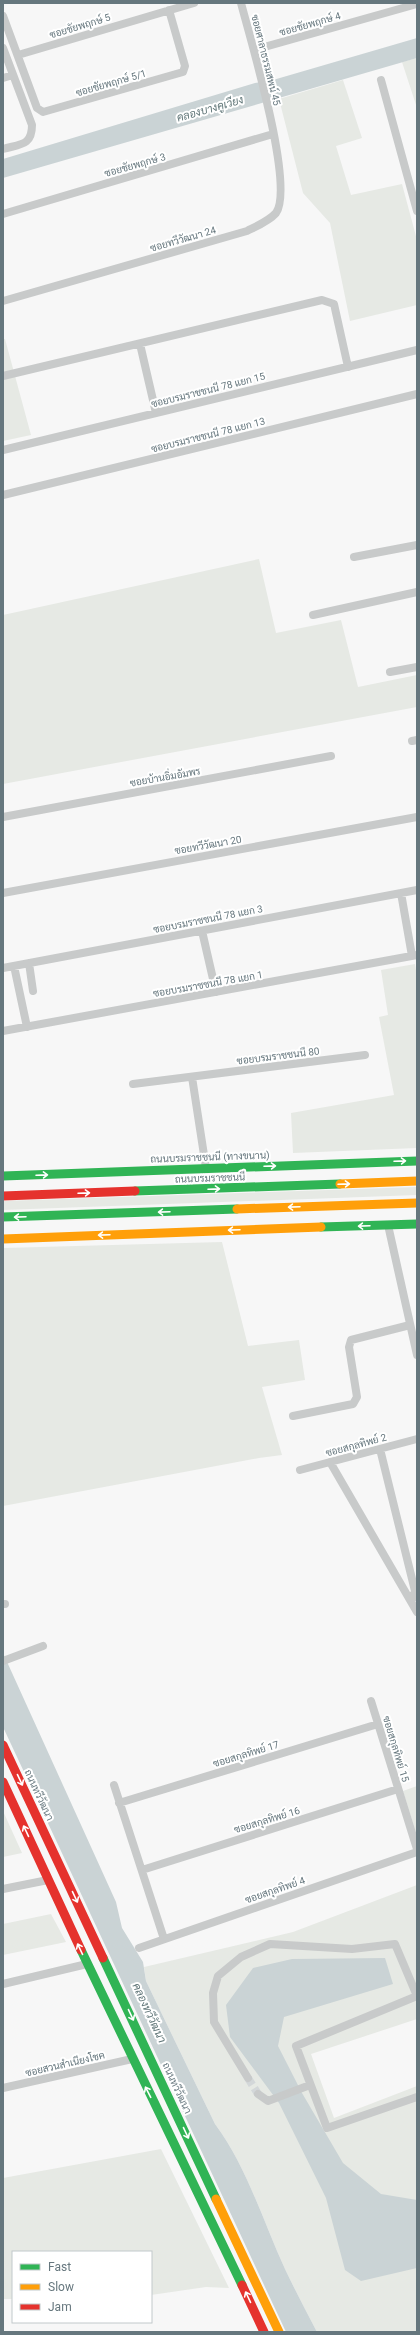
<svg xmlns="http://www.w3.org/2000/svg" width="420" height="2335" viewBox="0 0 420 2335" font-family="Roboto,Sarabun,sans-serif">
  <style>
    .green { fill: #e6e9e4 }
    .water { fill: #cad3d5 }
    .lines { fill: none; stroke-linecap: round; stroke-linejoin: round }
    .street-tunnel { stroke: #d3d7d9; stroke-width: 8; stroke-dasharray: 8 4; stroke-linecap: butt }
    .street { stroke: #c8caca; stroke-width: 8 }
    .fast { stroke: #30b455; stroke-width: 9 }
    .slow { stroke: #ff9f0a; stroke-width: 9 }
    .jam { stroke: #e5322d; stroke-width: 9 }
    .oneway { stroke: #fff }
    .labels { text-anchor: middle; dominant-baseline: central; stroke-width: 4; stroke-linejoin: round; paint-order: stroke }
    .street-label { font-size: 10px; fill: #66777e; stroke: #fff }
    .water-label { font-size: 11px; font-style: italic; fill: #607678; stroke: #fff }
  </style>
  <rect width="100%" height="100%" fill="#f7f7f7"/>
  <path class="green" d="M417,58V108L402,62Z
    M343,80L362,138L336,146L351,195L402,184L417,240V305L350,321L330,223L303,193L279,99Z
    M3,339H5L31,435L3,441Z
    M259,559L276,633L341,620L358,687L417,675V707L3,784V615Z
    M415,964L417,977V1148L293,1153L291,1113L394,1095L379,1017L388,1015L381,970Z
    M417,1187V1195L3,1210V1201Z
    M222,1242L248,1346L299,1340L305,1380L262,1387L282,1455L259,1458L3,1506V1248Z
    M417,1786V1836L403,1791Z
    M3,1811L22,1853L3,1857Z
    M417,1885V2019L311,2054L334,2118L417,2086V2332H317C306,2311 295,2290 285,2269C263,2221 247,2167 215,2124L146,1981L144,1967L293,1932Z
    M51,1914L66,1942L3,1955V1924Z
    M161,2149L229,2288L206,2287L151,2295V2252H13V2299H3V2178Z"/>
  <path class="water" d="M417,38V58L3,178V159L255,83L273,80Z
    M3,1653L116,1902L122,1928L143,1962L146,1981L215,2124C247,2167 263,2221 285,2269C295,2290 306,2311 317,2332H286L3,1727Z
    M385,1958L393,1984L284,2017L278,2046L302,2093L343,2163L381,2194L417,2200V2268L361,2281L345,2270L326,2198L279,2103L230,2037L226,2005L253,1968L292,1959Z"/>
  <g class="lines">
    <path class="street-tunnel" d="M248,2078L258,2094"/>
    <path class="street" d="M3,16L37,108L43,112L183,72L185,66L169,10
      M3,48L32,125C32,146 20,144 3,149
      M254,50L417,4
      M18,55L194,3
      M3,78L13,75
      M381,80L417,211
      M3,214L273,134
      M3,301L247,231C257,226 269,221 276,213C295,186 250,38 241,3
      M140,344L156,413
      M3,376L322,300L334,304L348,367
      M3,450L417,350
      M3,495L417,394
      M354,557L417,545
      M313,615L417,592
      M390,672L417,667
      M412,741L417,740
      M3,817L331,756
      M3,893L417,817
      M401,893L412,956
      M202,931L216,992
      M29,963L33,991
      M14,966L27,1027
      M3,968L417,890
      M3,1031L417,955
      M192,1077L206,1168
      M133,1084L365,1055
      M388,1225L417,1355
      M293,1416L353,1404L357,1397L349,1347L351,1340L410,1325
      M380,1449L415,1591L412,1600
      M330,1462L417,1612
      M300,1470L417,1439
      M3,1604H5
      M3,1661L43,1646
      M371,1701L417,1849
      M114,1785L164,1939
      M119,1803L378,1724
      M142,1870L398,1789
      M3,1889L48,1880
      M139,1948L417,1852
      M3,1984L87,1964
      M248,2078L214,2022L213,1993L218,1976L241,1957L270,1944L352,1949L395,1944L417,1996L296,2046L327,2128L417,2097
      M3,2088L132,2059
      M258,2094L268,2101L310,2085"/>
    <path class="fast" d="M3,1176L417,1161
      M135,1191L340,1184
      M3,1217L237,1209
      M321,1227L417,1224
      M81,1950L242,2285
      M103,1958L216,2199"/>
    <path class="slow" d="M340,1184L417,1181
      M237,1209L417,1203
      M3,1239L321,1227
      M216,2199L279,2332"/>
    <path class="jam" d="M3,1196L135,1191
      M3,1745L103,1958
      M3,1782L81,1950
      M242,2285L264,2332"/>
  </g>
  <defs><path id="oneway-shaft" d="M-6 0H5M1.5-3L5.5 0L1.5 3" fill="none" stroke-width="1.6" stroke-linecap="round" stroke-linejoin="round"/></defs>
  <g class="oneway">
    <use href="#oneway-shaft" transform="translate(400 1161) rotate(-2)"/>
    <use href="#oneway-shaft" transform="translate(270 1166) rotate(-2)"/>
    <use href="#oneway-shaft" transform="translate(42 1175) rotate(-2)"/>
    <use href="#oneway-shaft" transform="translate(344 1184) rotate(-2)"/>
    <use href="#oneway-shaft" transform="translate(214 1189) rotate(-2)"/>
    <use href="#oneway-shaft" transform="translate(84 1193) rotate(-2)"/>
    <use href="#oneway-shaft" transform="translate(294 1207) rotate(178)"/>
    <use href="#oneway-shaft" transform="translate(164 1212) rotate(178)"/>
    <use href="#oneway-shaft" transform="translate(20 1217) rotate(178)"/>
    <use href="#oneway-shaft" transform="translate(364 1226) rotate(178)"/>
    <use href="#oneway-shaft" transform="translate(234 1230) rotate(178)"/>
    <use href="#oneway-shaft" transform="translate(104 1235) rotate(178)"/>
    <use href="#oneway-shaft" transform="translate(20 1780) rotate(65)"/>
    <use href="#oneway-shaft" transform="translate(26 1831) rotate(-115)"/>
    <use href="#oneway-shaft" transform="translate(75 1897) rotate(65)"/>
    <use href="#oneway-shaft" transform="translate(80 1949) rotate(-115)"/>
    <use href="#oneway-shaft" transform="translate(131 2015) rotate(65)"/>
    <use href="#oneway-shaft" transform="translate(148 2092) rotate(-117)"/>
    <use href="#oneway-shaft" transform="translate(186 2133) rotate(65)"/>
    <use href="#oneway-shaft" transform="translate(248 2297) rotate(-115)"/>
  </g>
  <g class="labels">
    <g class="street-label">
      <text transform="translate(310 24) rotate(-16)">ซอยชัยพฤกษ์ 4</text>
      <text transform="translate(80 26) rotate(-17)">ซอยชัยพฤกษ์ 5</text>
      <text transform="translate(266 60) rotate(76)">ซอยศาลาธรรมสพน์ 45</text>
      <text transform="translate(111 83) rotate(-16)">ซอยชัยพฤกษ์ 5/1</text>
      <text transform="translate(135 165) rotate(-16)">ซอยชัยพฤกษ์ 3</text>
      <text transform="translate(183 239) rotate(-16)">ซอยทวีวัฒนา 24</text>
      <text transform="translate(208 390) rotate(-14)">ซอยบรมราชชนนี 78 แยก 15</text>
      <text transform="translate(208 435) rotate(-14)">ซอยบรมราชชนนี 78 แยก 13</text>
      <text transform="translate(165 777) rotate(-10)">ซอยบ้านอิ่มอัมพร</text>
      <text transform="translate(208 845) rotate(-10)">ซอยทวีวัฒนา 20</text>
      <text transform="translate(208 919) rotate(-11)">ซอยบรมราชชนนี 78 แยก 3</text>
      <text transform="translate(208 984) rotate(-10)">ซอยบรมราชชนนี 78 แยก 1</text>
      <text transform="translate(278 1056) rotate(-7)">ซอยบรมราชชนนี 80</text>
      <text transform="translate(210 1157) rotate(-2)">ถนนบรมราชชนนี (ทางขนาน)</text>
      <text transform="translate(210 1178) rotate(-2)">ถนนบรมราชชนนี</text>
      <text transform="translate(356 1445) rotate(-15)">ซอยสกุลทิพย์ 2</text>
      <text transform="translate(396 1749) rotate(73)">ซอยสกุลทิพย์ 15</text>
      <text transform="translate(246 1754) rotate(-17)">ซอยสกุลทิพย์ 17</text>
      <text transform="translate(39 1795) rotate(65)">ถนนทวีวัฒนา</text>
      <text transform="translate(267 1820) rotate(-17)">ซอยสกุลทิพย์ 16</text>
      <text transform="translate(275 1890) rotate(-19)">ซอยสกุลทิพย์ 4</text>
      <text transform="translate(65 2064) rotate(-13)">ซอยสวนสำเนียงโชค</text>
      <text transform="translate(177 2088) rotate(65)">ถนนทวีวัฒนา</text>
    </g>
    <g class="water-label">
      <text transform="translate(210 109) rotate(-16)">คลองบางคูเวียง</text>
      <text transform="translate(149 2013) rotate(65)">คลองทวีวัฒนา</text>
    </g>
  </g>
  <rect width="420" height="2335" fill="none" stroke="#66777e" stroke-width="8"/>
  <rect x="12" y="2251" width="140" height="72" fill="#ffffff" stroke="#c2c9cb"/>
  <rect x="20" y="2264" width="20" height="6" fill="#30b455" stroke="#c2c9cb"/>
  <text x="48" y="2271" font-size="12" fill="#66777e">Fast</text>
  <rect x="20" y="2284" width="20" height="6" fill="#ff9f0a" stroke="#c2c9cb"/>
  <text x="48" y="2291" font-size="12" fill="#66777e">Slow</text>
  <rect x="20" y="2304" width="20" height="6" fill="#e5322d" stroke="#c2c9cb"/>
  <text x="48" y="2311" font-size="12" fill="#66777e">Jam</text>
</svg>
